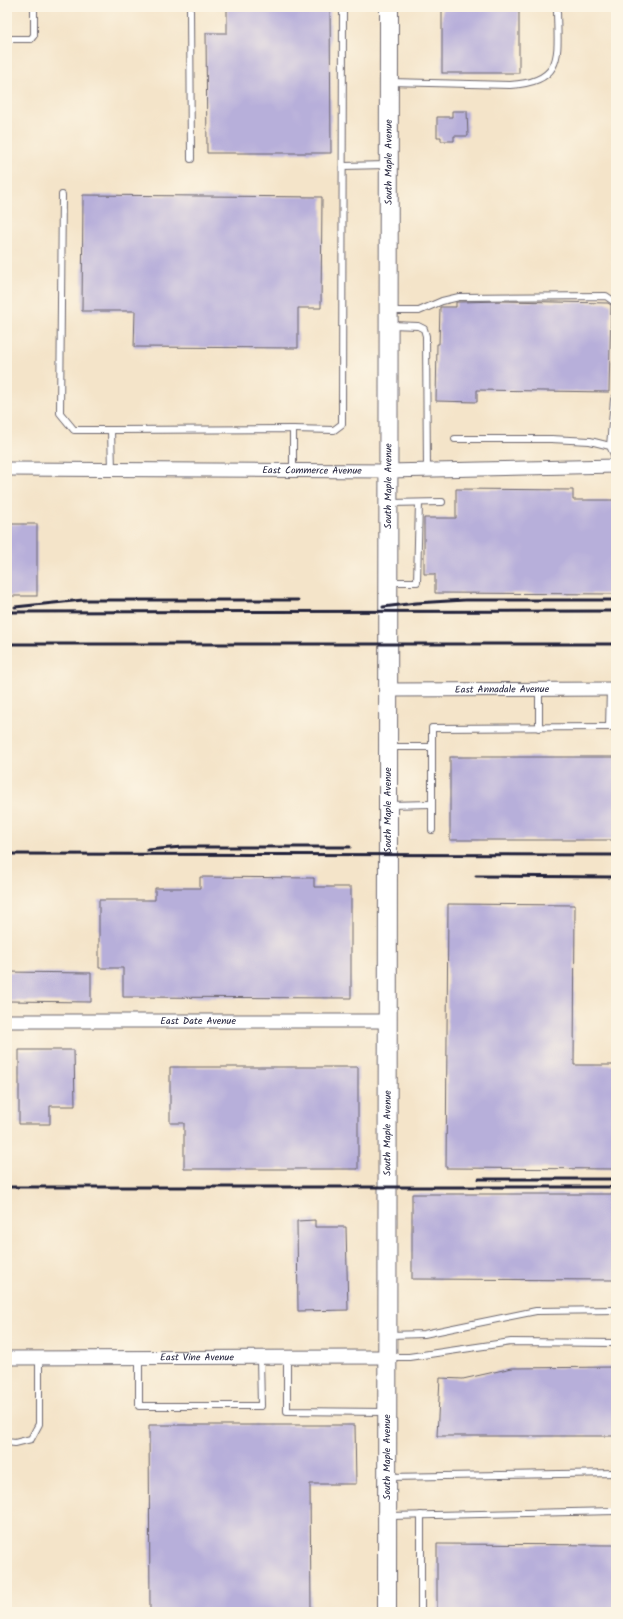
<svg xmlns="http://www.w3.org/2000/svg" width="623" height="1619" font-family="Kalam,sans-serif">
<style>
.building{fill:#b7afda}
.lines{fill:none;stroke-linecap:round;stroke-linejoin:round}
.lane-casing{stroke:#6c666d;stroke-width:8}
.street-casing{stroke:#6c666d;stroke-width:15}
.secondary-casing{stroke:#6c666d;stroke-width:20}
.lane{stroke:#fff;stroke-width:6}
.street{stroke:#fff;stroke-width:13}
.secondary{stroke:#fff;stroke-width:18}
.rail{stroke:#22223b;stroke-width:3}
.labels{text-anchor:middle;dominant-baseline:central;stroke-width:4;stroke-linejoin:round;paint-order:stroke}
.street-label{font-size:10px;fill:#22223b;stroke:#fcf5e5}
</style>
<rect width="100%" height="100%" fill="#fcf5e5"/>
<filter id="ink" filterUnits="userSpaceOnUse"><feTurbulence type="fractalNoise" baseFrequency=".025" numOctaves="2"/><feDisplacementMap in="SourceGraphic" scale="8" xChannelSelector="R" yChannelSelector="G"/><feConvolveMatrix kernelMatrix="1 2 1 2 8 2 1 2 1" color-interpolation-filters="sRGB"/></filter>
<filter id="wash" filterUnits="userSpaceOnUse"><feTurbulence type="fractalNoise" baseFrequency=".012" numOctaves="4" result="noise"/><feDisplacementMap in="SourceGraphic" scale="16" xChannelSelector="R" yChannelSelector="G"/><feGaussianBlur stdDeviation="0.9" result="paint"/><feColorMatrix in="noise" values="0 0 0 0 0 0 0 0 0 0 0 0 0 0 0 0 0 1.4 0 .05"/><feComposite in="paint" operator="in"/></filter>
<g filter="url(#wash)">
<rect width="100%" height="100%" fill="#f4e4c9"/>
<g id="blocks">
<g class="building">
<polygon points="227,7 330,7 331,153 207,153 206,33 227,33"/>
<rect x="442" y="7" width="77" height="66"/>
<polygon points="452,111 467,111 468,136 454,136 454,141 441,141 441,137 437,137 437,117 452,117"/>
<polygon points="83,195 322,197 321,308 298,308 298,348 134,347 135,311 82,311"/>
<polygon points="504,301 608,303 611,305 609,392 477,390 477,402 436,401 437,344 439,344 440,307 456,307 456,302 460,302"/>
<polygon points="456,489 573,490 573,500 616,500 616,594 435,593 435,574 424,574 424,518 456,518"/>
<rect x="7" y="524" width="30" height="72"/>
<rect x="450" y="757" width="166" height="83"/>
<polygon points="200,877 314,878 314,887 351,887 351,998 123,997 123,968 99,968 99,900 155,900 155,888 200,888"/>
<polygon points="448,904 575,905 574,1065 616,1065 616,1169 446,1168"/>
<polygon points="7,972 91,973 91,1002 7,1001"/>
<polygon points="19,1050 74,1050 75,1106 50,1106 50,1124 19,1124"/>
<polygon points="170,1067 358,1067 358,1169 184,1169 184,1123 170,1123"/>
<polygon points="412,1194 616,1194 616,1280 412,1279"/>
<polygon points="315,1220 315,1227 346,1227 348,1310 298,1311 297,1221"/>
<polygon points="616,1367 616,1436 437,1436 440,1378 463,1379 512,1368"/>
<polygon points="149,1425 355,1425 356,1484 310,1484 311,1612 150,1612"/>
<polygon points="437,1544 616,1545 616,1612 437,1612"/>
</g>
</g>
</g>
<g filter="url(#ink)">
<use href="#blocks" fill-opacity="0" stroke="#6c666d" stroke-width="1"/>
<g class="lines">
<defs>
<g id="lane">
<polyline points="190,7 191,159"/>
<polyline points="7,39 31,39 34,35 34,7"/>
<path d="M 390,82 L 510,85 C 567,82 557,52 557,7"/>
<polyline points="343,166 387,165"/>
<polyline points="62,195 60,413 74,430 111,430"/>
<polyline points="390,311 419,311 442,301 459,297 606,296 616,303"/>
<polyline points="391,325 418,326 424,329 426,336 427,470"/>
<polyline points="293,429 334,430 342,424 343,7"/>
<polyline points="455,439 551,439 590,441 610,446 614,455 614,467"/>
<polyline points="610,446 614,399 616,397"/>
<polyline points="112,470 111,430 293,429 293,470"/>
<polyline points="390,503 442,502"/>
<polyline points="390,582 417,582 419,503"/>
<polyline points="539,689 539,728"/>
<polyline points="609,727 610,689"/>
<polyline points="390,747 432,747"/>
<polyline points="389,805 432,804"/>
<polyline points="432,830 432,728 616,727"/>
<polyline points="389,1335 424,1334 536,1311 616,1310"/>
<polyline points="389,1357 409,1357 511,1342 616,1343"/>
<polyline points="139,1358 139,1406 261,1406 260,1358"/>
<polyline points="287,1358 287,1411 385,1412"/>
<polyline points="7,1442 15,1443 31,1439 39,1424 39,1358"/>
<polyline points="389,1477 616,1473"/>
<polyline points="389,1516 616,1511"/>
<polyline points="421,1612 421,1515"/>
</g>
<g id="street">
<path id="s1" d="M 7,469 L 388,471 L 616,466"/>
<path id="s2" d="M 388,690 L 616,689"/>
<path id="s3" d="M 7,1021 L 388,1021"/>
<path id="s4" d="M 7,1358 L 387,1357"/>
</g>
<g id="secondary">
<path id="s5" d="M 387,1612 L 389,7"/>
</g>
</defs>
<use href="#lane" class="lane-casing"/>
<use href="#street" class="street-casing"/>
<use href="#secondary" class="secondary-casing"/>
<use href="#lane" class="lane"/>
<use href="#street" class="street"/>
<use href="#secondary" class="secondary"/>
<g class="rail">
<polyline points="15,607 83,600 298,600"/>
<polyline points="383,607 416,603 465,600 616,600"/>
<polyline points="7,612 616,611"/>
<polyline points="7,644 616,644"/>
<polyline points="147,850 182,847 350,847"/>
<polyline points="7,854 616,855"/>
<polyline points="476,876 616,877"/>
<polyline points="479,1179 616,1179"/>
<polyline points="7,1187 616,1187"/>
</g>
</g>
</g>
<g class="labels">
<g class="street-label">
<text stroke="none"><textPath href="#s5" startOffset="1450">South Maple Avenue</textPath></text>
<text stroke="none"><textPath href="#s1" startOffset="305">East Commerce Avenue</textPath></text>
<text stroke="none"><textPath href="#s5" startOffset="1126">South Maple Avenue</textPath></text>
<text stroke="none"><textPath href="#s2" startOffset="114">East Annadale Avenue</textPath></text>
<text stroke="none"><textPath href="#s5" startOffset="802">South Maple Avenue</textPath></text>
<text stroke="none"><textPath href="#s3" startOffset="191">East Date Avenue</textPath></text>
<text stroke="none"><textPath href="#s5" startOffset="479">South Maple Avenue</textPath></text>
<text stroke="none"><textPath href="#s4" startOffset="190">East Vine Avenue</textPath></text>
<text stroke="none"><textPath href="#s5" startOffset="155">South Maple Avenue</textPath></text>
</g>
</g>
<rect width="623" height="1619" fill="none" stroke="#fcf5e5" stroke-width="24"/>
</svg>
